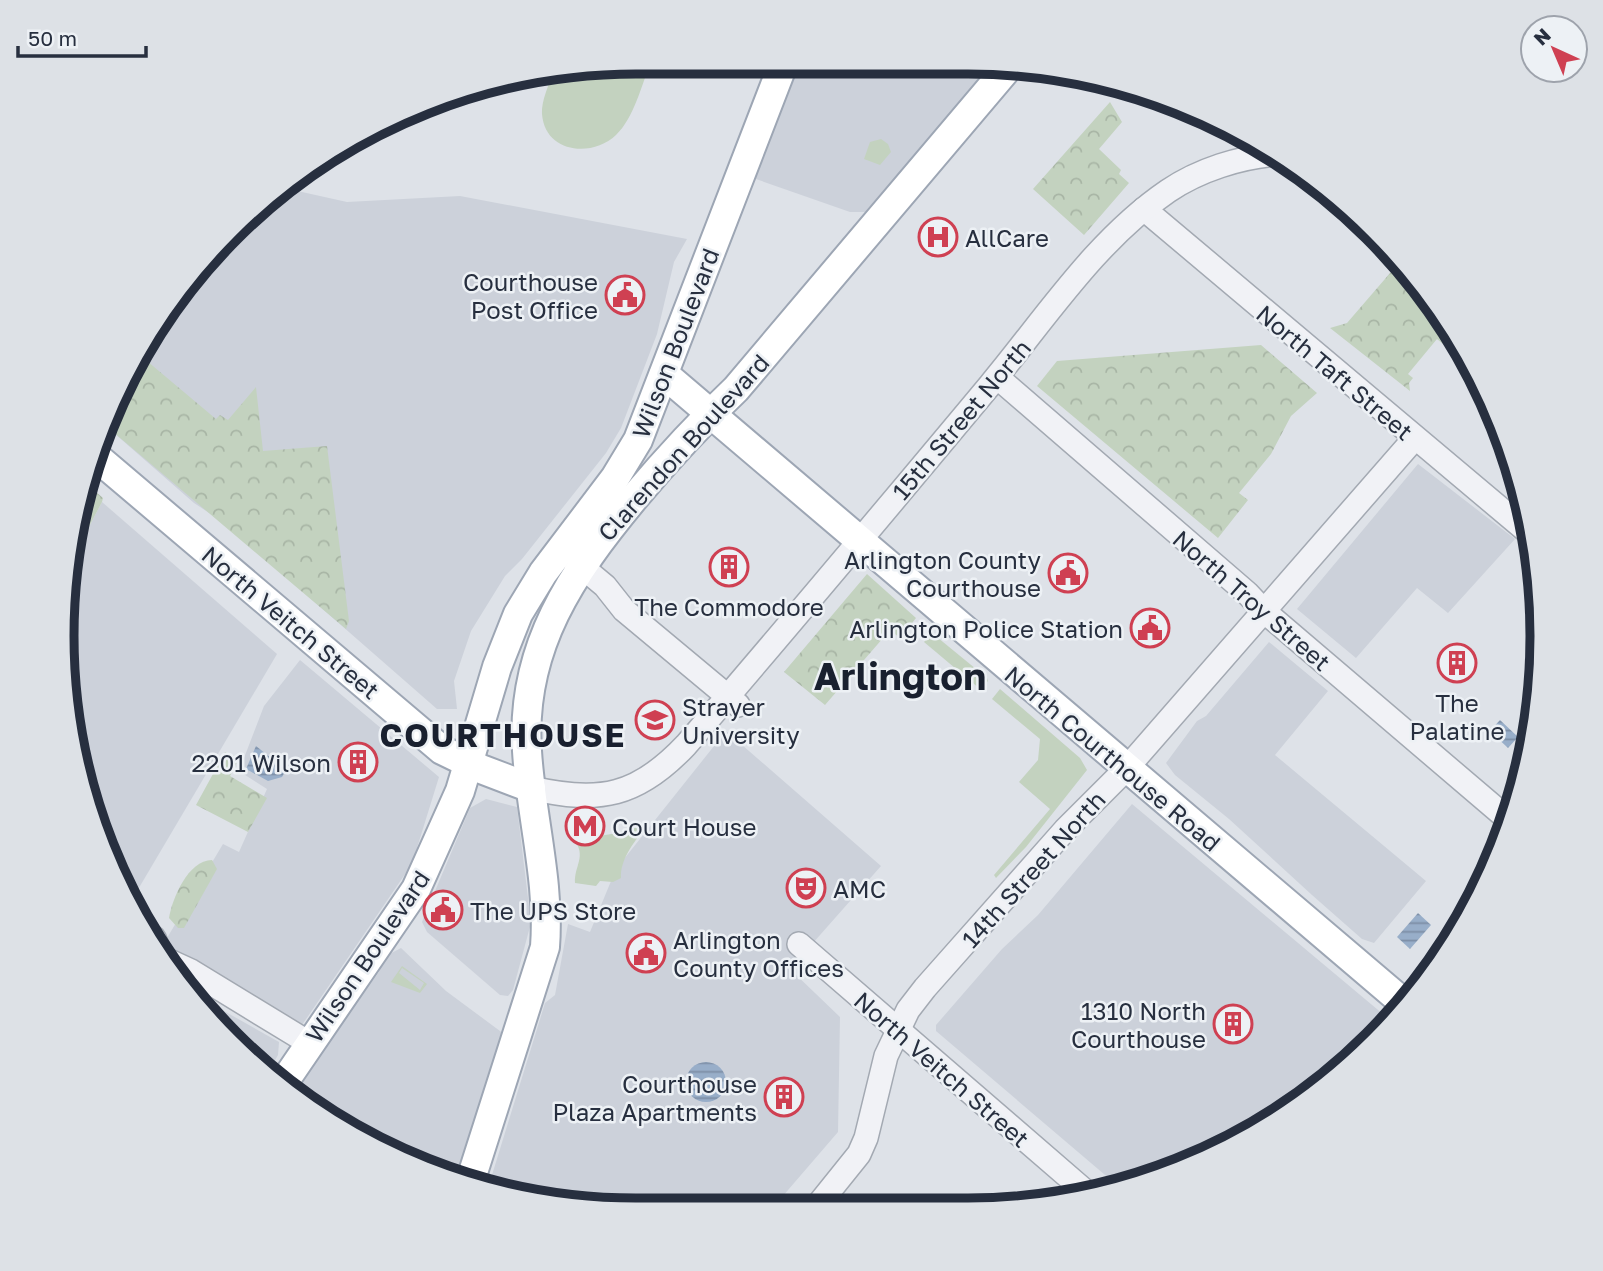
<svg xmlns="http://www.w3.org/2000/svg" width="1603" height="1271" font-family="'Golos Text',sans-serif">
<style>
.built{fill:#ccd1da}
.green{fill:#c3d2bf;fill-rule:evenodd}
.park{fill:url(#park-crowns)}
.water{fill:url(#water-rules)}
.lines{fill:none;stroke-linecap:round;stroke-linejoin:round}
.minor-casing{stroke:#a3a9b2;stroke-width:26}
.major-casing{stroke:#9da6b4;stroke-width:32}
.minor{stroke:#f1f2f6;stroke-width:23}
.major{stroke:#fff;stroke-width:28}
.labels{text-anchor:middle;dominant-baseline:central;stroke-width:5;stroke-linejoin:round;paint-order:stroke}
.poi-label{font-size:24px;fill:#272f3f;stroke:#edf1f5;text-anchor:start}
.street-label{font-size:24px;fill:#272f3f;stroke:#edf1f5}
.district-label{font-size:32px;font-weight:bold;letter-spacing:2px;fill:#19202f;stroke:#edf1f5}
.town-label{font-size:38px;font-weight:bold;fill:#19202f;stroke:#edf1f5}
.rim{fill:none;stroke:#272f3f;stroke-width:9}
</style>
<defs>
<pattern id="park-crowns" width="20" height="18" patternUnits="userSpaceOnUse" patternTransform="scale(1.75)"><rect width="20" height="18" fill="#c3d2bf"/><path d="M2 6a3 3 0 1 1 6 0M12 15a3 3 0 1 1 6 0" fill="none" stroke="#a8b5a5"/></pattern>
<pattern id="water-rules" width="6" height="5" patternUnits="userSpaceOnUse" patternTransform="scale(1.75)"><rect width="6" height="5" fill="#98aec9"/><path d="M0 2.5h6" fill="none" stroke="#7c8ea5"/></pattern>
</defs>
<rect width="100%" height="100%" fill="#dee2e8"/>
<g class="built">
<polygon points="797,62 995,62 865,212 850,212 753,178"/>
<polygon points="284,188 347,202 460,196 687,239 674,262 657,334 621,428 606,453 522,559 505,576 471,631 454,681 457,709 437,709 223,522 194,503 106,426 138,349 229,230"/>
<polygon points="1418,464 1515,539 1448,613 1417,588 1356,658 1297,609"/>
<polygon points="102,502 277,654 130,903 81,785 61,636 71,561"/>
<polygon points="1269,642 1328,691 1275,755 1426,881 1374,943 1362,939 1312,895 1229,819 1175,775 1166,763 1197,721 1206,716"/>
<polygon points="300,660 439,777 412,864 302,1025 169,949 167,938 223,844 239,852 267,789 239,771 264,706"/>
<polygon points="726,731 881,866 790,969 840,1017 838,1132 776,1204 524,1199 488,1188 545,1003 555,995 568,924 590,932 616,869"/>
<polygon points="486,799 517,807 531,923 513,990 508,996 500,995 427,932 422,922 470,808"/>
<polygon points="1132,804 1390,1020 1346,1067 1255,1133 1152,1179 1118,1186 936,1031 936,1025 1002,949 1038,915"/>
<polygon points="401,948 446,991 504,1034 456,1178 416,1166 316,1113 293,1094 338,1022 345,1018 379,972 384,957"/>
<polygon points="201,998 279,1042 278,1055 268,1073 229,1041 198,1001"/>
</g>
<g class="green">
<path d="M 635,61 L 651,61 C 642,84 634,118 616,135 C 592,158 545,153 542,114 C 541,102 549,83 554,72 Z"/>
<polygon points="881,139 888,144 891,152 880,165 864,159 870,142"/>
<polygon points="932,633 987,678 988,681 980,689 924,642"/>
<polygon points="1000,689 1080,758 1087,770 1026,847 996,878 994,875 1050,809 1019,782 1038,760 1040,739 992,699"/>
<path d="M 633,827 L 643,830 C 633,844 620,860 621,878 L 613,882 L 600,881 L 596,886 L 575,883 C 574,866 587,856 574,840 L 576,834 C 583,832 586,836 594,836 C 605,836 623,832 633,827 Z"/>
<path d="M 402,966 L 427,984 L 420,993 L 391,982 ZM 402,968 L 424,983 L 420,990 L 399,973 Z"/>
</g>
<g class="park">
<polygon points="1110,102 1122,122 1099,149 1121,170 1119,174 1129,183 1084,235 1033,189"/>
<polygon points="1397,265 1465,348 1452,337 1443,344 1437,339 1408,374 1413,378 1409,383 1410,391 1330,328 1347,323"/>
<polygon points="1261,345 1317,393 1291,416 1271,454 1239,493 1248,500 1218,538 1037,386 1057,361"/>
<polygon points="140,347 147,361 216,419 220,415 228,420 256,387 263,451 327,446 349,621 346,629 106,426"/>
<polygon points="83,481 103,498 102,502 71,561"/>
<polygon points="867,574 916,618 900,638 890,630 825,705 784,672"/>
<polygon points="225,752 239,758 230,776 267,798 248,832 196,805"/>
<path d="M 212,860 L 217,869 L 184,928 L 178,928 L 169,918 C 172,899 188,860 212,860 Z"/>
</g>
<g class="water">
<polygon points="1500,720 1518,737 1508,748 1490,731"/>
<polygon points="256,746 286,770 282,777 268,781 246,769"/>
<polygon points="1418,913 1431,925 1410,949 1397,937"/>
<circle cx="706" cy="1082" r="20"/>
</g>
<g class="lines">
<defs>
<g id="minor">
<polyline points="1144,209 1528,532"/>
<polyline points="997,377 1247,593 1265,612 1509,820"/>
<polyline points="569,556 605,586 624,610 738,705"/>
<path d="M 531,788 C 600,804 638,796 686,745 C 789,626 889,506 990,385 C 1045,319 1096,240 1168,191 C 1199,170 1240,157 1277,154"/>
<polyline points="147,934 154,938 158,948"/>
<polyline points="799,944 1086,1192"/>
<polyline points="167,960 191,971 309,1043"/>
<polyline points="818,1205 859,1154 866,1138 886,1056 908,1010 925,988 1065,830 1126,769 1414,439"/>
</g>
<g id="major">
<polyline points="664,374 1405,1004"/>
<polyline points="94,455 442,750 481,769 531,788"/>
<polyline points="282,1085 416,889 460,791 497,667 518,614 543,573 615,478 638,440 784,62"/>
<path d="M 470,1182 L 545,947 C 550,881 531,817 527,751 C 520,648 572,573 634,498 C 666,460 699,424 736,389 L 1011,64"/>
</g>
</defs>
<use href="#minor" class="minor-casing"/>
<use href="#major" class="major-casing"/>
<use href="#minor" class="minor"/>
<use href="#major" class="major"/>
</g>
<defs>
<symbol id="hospital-ring" viewBox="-11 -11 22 22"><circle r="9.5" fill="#edf1f5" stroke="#cf4052" stroke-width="1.5"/><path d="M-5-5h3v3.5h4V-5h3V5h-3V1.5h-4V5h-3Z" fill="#cf4052"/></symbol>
<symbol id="civic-ring" viewBox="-11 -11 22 22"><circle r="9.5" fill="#edf1f5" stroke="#cf4052" stroke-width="1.5"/><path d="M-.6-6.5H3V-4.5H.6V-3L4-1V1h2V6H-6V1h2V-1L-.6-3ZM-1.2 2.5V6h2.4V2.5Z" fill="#cf4052"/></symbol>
<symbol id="building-ring" viewBox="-11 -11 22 22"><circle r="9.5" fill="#edf1f5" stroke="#cf4052" stroke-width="1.5"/><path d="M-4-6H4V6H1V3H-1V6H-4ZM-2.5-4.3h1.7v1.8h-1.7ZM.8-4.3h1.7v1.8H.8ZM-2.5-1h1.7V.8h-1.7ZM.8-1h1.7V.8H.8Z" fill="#cf4052"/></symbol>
<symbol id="university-ring" viewBox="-11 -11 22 22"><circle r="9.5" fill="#edf1f5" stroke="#cf4052" stroke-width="1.5"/><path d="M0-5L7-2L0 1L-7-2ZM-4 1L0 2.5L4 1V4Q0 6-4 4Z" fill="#cf4052"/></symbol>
<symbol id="metro-ring" viewBox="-11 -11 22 22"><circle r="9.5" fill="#edf1f5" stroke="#cf4052" stroke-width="1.5"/><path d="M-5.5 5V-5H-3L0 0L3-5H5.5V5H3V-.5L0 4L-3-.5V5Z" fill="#cf4052"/></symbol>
<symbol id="theatre-ring" viewBox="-11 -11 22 22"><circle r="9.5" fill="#edf1f5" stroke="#cf4052" stroke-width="1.5"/><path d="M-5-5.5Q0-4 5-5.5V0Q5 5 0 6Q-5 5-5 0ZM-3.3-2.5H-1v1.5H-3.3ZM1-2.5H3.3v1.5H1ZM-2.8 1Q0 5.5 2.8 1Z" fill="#cf4052"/></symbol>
</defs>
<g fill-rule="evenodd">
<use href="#hospital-ring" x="916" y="215" width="44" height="44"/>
<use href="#civic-ring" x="603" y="273" width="44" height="44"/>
<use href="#building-ring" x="707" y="545" width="44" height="44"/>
<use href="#civic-ring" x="1046" y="551" width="44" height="44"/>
<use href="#civic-ring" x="1128" y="606" width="44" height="44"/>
<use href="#building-ring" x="1435" y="641" width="44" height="44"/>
<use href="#university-ring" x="633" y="698" width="44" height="44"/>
<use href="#building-ring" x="336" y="740" width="44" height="44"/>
<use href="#metro-ring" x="563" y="804" width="44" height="44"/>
<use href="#theatre-ring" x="784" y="866" width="44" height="44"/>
<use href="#civic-ring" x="421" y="888" width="44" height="44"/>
<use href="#civic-ring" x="624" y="931" width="44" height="44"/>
<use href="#building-ring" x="1211" y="1002" width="44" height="44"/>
<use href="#building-ring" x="762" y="1075" width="44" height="44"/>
</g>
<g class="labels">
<g class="poi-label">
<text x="965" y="237">AllCare</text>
<text x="598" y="281" text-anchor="end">Courthouse<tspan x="598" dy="28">Post Office</tspan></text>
<text x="1041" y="559" text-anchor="end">Arlington County<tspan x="1041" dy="28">Courthouse</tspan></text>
<text x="729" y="606" text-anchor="middle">The Commodore</text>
<text x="1123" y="628" text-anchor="end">Arlington Police Station</text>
<text x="1457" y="702" text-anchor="middle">The<tspan x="1457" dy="28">Palatine</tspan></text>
<text x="682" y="706">Strayer<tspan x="682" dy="28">University</tspan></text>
<text x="331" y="762" text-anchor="end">2201 Wilson</text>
<text x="612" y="826">Court House</text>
<text x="833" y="888">AMC</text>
<text x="470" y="910">The UPS Store</text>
<text x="673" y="939">Arlington<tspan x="673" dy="28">County Offices</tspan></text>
<text x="1206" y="1010" text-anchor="end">1310 North<tspan x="1206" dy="28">Courthouse</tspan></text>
<text x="757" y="1083" text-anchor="end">Courthouse<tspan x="757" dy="28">Plaza Apartments</tspan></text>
</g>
<g class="street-label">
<text transform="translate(675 343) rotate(-69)">Wilson Boulevard</text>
<text transform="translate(1335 372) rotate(40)">North Taft Street</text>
<text transform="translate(961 419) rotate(-50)">15th Street North</text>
<text transform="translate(683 447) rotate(-48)">Clarendon Boulevard</text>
<text transform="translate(1252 600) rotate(41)">North Troy Street</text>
<text transform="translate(291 622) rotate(40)">North Veitch Street</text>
<text transform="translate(1113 758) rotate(40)">North Courthouse Road</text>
<text transform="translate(1033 869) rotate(-48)">14th Street North</text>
<text transform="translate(367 956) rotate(-56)">Wilson Boulevard</text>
<text transform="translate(942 1069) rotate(41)">North Veitch Street</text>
</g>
<g class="district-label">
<text x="503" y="735">COURTHOUSE</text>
</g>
<g class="town-label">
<text x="900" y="675">Arlington</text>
</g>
</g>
<path d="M0 0H1603V1271H0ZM636 74H968A562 562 0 0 1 1530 636V636A562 562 0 0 1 968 1198H636A562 562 0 0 1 74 636V636A562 562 0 0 1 636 74Z" fill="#dde1e6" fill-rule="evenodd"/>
<path class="rim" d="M636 74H968A562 562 0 0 1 1530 636V636A562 562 0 0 1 968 1198H636A562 562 0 0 1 74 636V636A562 562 0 0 1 636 74Z"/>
<g transform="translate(1554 49) rotate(316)"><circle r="33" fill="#edf1f5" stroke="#9ea3ac" stroke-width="2"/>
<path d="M0-5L12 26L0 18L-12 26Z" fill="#cf4052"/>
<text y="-10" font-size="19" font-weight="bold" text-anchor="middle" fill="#272f3f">N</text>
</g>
<path d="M18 46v10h128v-10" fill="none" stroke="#272f3f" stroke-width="3.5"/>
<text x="28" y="46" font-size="21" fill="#272f3f" stroke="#edf1f5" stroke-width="5" paint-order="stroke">50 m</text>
</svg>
